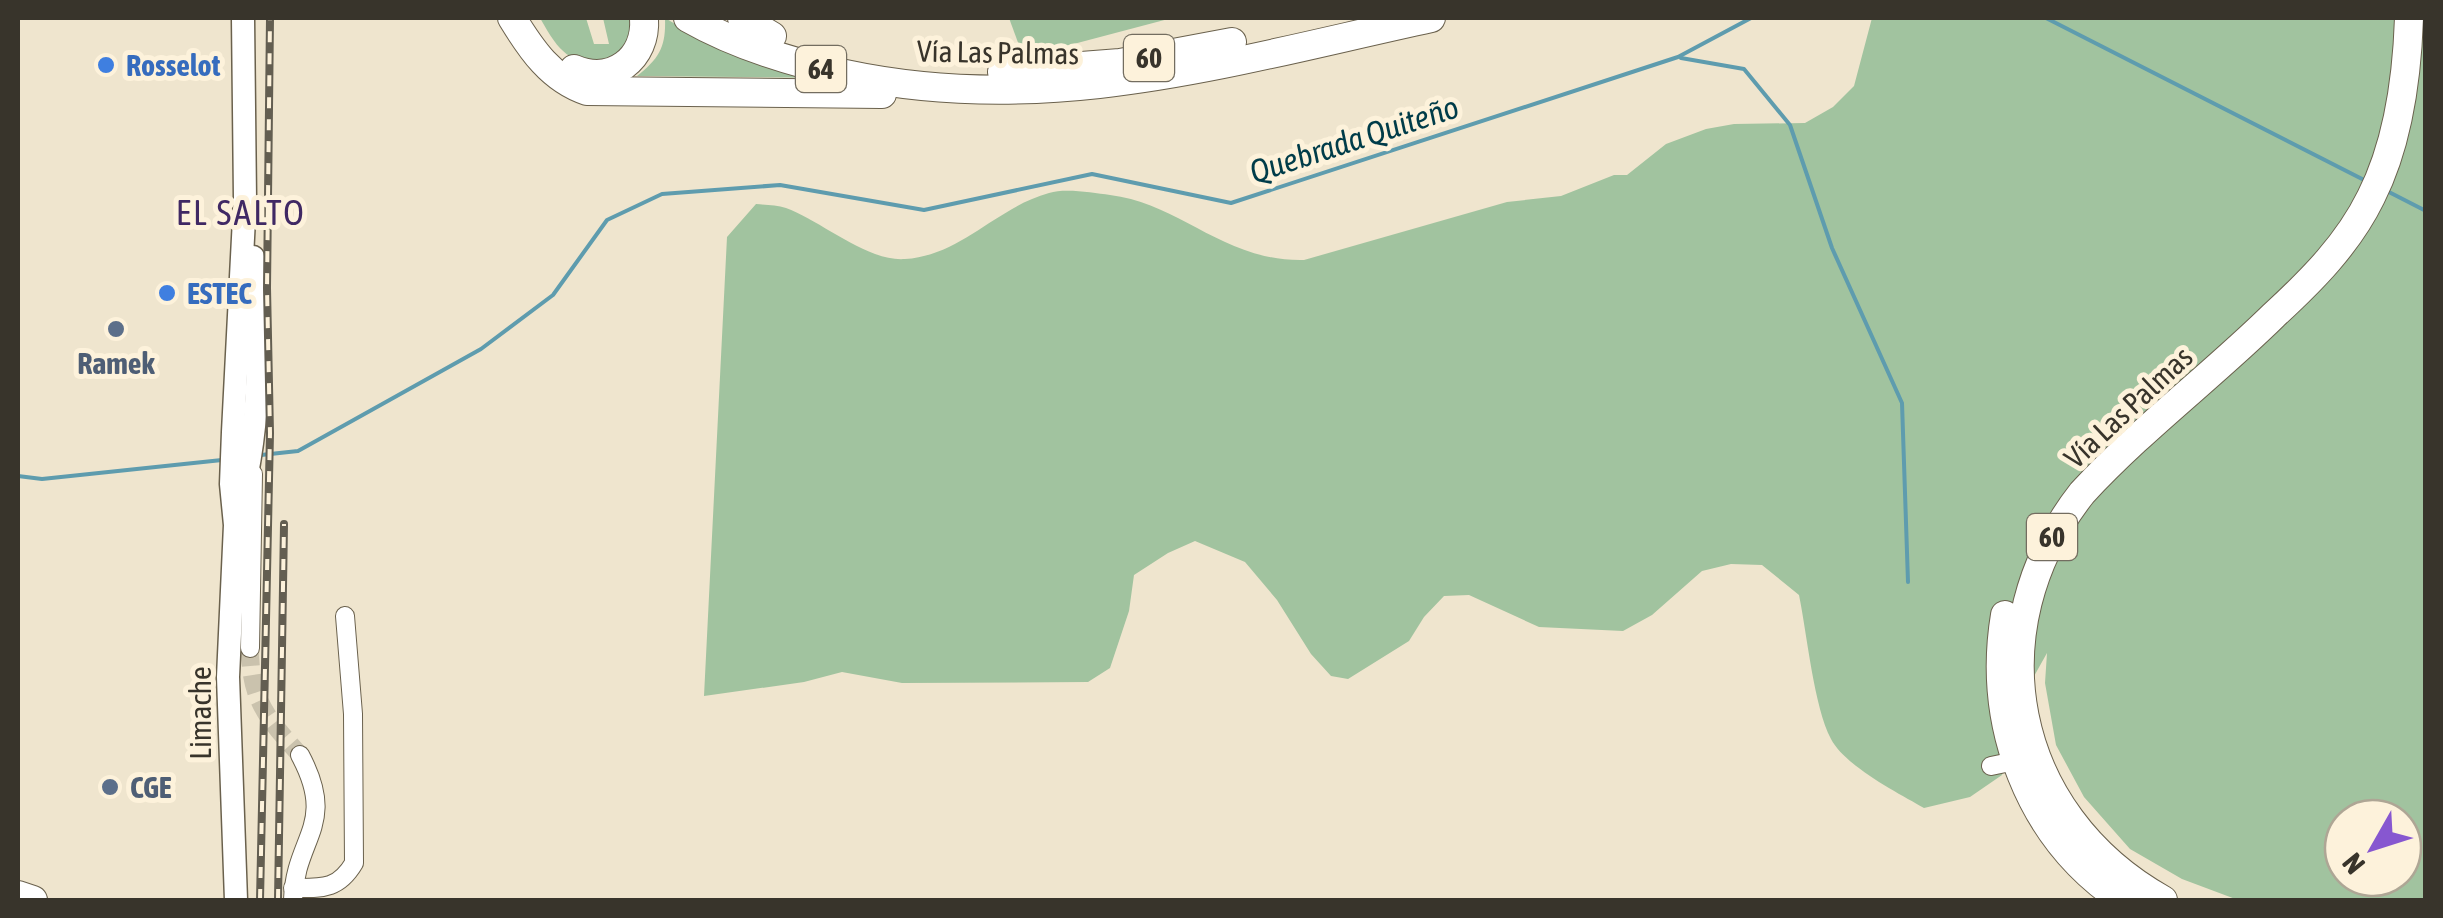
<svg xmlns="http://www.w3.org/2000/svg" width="2443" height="918" font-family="'Asap Condensed',sans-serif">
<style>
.green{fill:#a1c39f;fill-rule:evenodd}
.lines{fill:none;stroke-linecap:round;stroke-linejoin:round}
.stream{stroke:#5e9cae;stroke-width:4}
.minor-tunnel{stroke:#cac2ad;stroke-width:18;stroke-dasharray:18 9;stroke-linecap:butt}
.minor-casing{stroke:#6a614d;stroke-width:20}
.major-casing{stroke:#6a614d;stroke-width:25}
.highway-casing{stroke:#6a614d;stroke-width:30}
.minor{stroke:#fff;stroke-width:18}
.major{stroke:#fff;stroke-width:22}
.highway{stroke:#fff;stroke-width:28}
.rail-casing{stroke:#635e51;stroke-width:8}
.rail{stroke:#fdf2db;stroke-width:4;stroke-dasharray:11;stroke-linecap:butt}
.shop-dot{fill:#3f7fe0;stroke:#fdf2db;stroke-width:4}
.service-dot{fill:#5c6f8a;stroke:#fdf2db;stroke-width:4}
.labels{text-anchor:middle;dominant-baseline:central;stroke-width:10;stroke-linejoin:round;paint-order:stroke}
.shield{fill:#fdf2db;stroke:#736d60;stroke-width:2.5}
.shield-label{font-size:28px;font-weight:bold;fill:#38342b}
.street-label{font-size:30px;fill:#38342b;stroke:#fdf2db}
.shop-label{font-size:30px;font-weight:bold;fill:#366cbe;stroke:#fdf2db;text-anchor:start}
.service-label{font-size:30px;font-weight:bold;fill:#4e5e75;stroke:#fdf2db}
.water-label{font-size:32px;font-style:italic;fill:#003c49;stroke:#fdf2db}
.quarter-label{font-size:35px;letter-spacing:2.5px;fill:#402964;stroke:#fdf2db}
</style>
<rect width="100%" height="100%" fill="#efe5ce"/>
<g class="green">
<path d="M 540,18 L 586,18 L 594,44 L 609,44 L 603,18 L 636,18 L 630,45 L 608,68 C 567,60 561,55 540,18 Z"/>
<path d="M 665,18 L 694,35 L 838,78 L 637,76 C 660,58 666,46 665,18 Z"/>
<polygon points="1009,18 1172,18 1066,46 1020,48"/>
<path d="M 1872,18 L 2425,18 L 2425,900 L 2238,900 L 2182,879 L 2130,849 L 2084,797 L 2056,745 L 2045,683 L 2047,653 L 2033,678 L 2002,775 L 1970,797 L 1924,808 C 1898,793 1845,766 1831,739 C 1814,707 1807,634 1799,595 L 1762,565 L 1731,564 L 1702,571 L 1652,615 L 1623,631 L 1539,627 L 1469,595 L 1444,596 L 1424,617 L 1409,641 L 1348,679 L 1331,676 L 1311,654 L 1277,600 L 1245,562 L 1195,541 L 1168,553 L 1134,575 L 1129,611 L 1110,668 L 1088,682 L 902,683 L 842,672 L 804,682 L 704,696 L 727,237 L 756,204 C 765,205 777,205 786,208 C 820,220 867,262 905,259 C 960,256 997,207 1049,193 C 1066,188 1093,193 1110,195 C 1180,203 1224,262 1304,260 L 1507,202 L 1561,196 L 1614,175 L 1627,175 L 1666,144 L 1706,129 L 1734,124 L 1805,123 L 1833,107 L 1854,86 ZM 2343,818 L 2403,818 L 2403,878 L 2343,878 Z"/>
</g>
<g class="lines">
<g class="stream">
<polyline points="2046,18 2368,182"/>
<polyline points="1681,58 1744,69 1790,125 1832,248 1902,403 1908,582"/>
<polyline points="2385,190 2426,211"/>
<polyline points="261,455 298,451 481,349 553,295 607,220 662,194 780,185 924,210 1092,174 1231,203 1678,57 1751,18"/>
<polyline points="18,476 42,479 222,460"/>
</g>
<path class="minor-tunnel" d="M 250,648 C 250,700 267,718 300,755"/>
<defs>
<g id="minor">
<polyline points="250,648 253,474"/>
<polyline points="1991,766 2015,761"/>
<path d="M 293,888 C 322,888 338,890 354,863 L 353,714 L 345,616"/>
<path d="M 293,900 C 295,836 338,826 300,755"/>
</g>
<g id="major">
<path d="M 239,508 C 261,428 261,339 253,257"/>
<polyline points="236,900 228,677 235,525 231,484 233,432 245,199 243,18"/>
</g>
<g id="highway">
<path d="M 512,18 C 531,49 551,79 587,91 L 882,94"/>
<path d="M 688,18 C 737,46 790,62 845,74 C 1051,118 1232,61 1431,18"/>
<polyline points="742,18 772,36"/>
<path d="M 574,69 C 612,85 647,59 644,18"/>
<polyline points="1002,72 1120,63 1232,42"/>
<path d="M 2005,615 C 1987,724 2028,837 2122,900"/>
<polyline points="18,895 33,900"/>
<path d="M 2163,900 C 2010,814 1974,631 2082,493 C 2141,429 2212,376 2274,315 C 2312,280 2348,244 2371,197 C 2398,144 2407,77 2409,18"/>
</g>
</defs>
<use href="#minor" class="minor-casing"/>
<use href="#major" class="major-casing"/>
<use href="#highway" class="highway-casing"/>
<use href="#minor" class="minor"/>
<use href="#major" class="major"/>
<use href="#highway" class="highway"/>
<defs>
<g id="rail">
<polyline points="260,900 270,433 267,288 270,18"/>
<polyline points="278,900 284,524"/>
</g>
</defs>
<use href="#rail" class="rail-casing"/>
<use href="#rail" class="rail"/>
</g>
<g class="shop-dot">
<circle cx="106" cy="65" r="10"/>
<circle cx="167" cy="293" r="10"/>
</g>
<g class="service-dot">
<circle cx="116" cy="329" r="10"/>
<circle cx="110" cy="787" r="10"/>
</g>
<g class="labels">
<g class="shield">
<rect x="1124" y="35" width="50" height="46" rx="8"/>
<rect x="796" y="46" width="50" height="46" rx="8"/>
<rect x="2027" y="514" width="50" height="46" rx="8"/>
</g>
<g class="shield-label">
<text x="1149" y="58">60</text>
<text x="821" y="69">64</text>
<text x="2052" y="537">60</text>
</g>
<g class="street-label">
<text transform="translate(998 52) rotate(1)">Vía Las Palmas</text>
<text transform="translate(2128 407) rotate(-43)">Vía Las Palmas</text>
<text transform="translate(200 713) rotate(-90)">Limache</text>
</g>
<g class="shop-label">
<text x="126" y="65">Rosselot</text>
<text x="187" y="293">ESTEC</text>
</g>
<g class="service-label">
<text x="116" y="363">Ramek</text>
<text x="130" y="787" text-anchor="start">CGE</text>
</g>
<g class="water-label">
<text transform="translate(1354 139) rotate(-18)">Quebrada Quiteño</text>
</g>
<g class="quarter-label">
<text x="241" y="212">EL SALTO</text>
</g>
</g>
<rect width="2443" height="918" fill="none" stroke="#38342b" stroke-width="40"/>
<g transform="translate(2373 848) rotate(231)"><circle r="48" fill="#fdf2db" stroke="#aea695" stroke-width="2.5"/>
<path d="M0-8L18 38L0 25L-18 38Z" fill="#8757d0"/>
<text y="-15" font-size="28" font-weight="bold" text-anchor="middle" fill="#38342b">N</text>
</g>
</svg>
